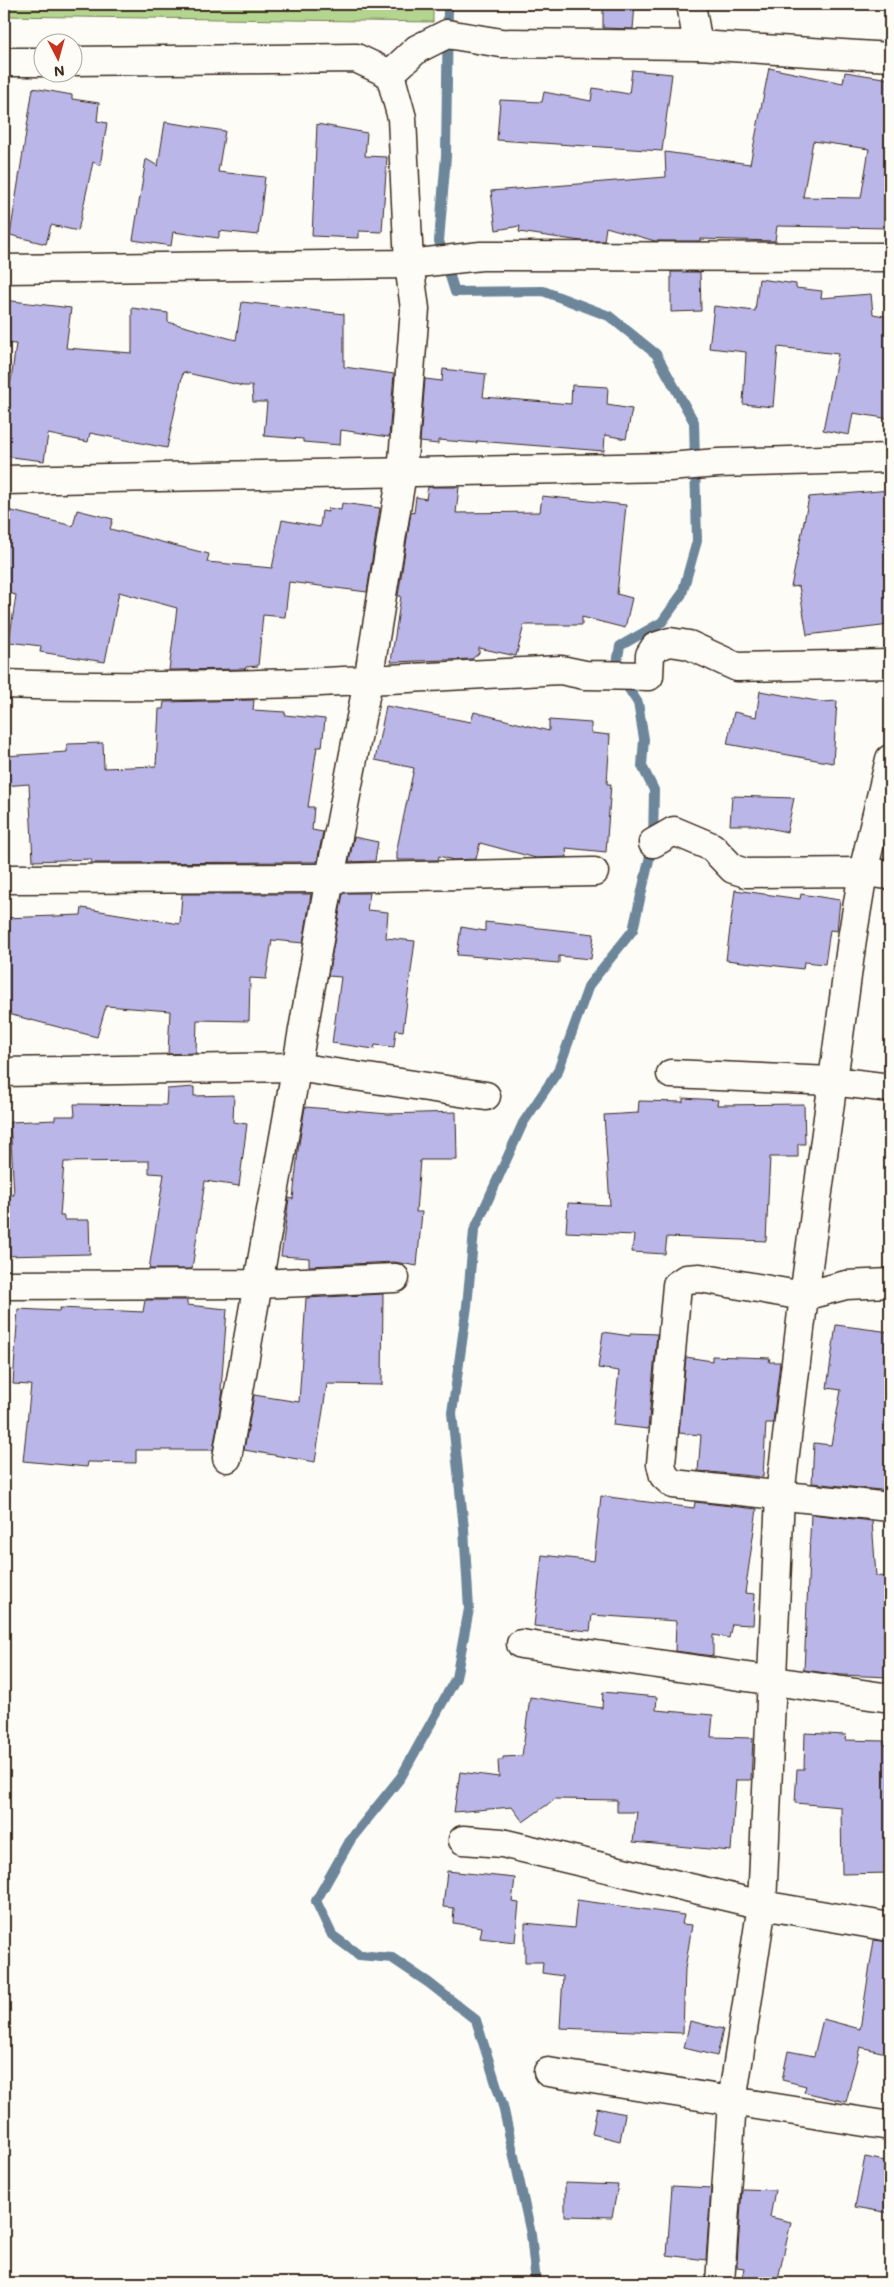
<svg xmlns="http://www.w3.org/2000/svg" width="894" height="2287" font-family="Mali,sans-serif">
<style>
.green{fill:#b3d58f;stroke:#778056}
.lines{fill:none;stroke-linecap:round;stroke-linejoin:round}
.stream{stroke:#6d869a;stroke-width:10}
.building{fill:#bab6e8;stroke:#3b2a1e;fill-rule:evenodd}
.minor-casing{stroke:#3b2a1e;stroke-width:31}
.minor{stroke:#fdfcf7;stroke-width:28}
</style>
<rect width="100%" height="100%" fill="#fdfcf7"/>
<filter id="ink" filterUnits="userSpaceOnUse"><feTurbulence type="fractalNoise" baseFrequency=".02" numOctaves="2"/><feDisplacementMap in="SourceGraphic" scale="10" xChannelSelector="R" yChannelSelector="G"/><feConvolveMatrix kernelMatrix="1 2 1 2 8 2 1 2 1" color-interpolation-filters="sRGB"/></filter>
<g filter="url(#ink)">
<polygon class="green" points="4,4 433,4 433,22 4,16"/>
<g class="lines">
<polyline class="stream" points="448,4 446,156 439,241 455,292 543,291 609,316 656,354 694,422 697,541 682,594 662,622 620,646 616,669 638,703 644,739 642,766 654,790 653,843 633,930 589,985 558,1071 523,1123 474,1231 467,1306 452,1413 464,1529 469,1609 456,1678 401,1777 351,1839 316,1901 332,1935 359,1955 392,1958 429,1983 476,2020 503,2106 531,2234 536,2283"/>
</g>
<g class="building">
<polygon points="603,4 635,4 633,29 603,28"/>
<path d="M 769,68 L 843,83 L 845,72 L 890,79 L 890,228 L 777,226 L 775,241 L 700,239 L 700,241 L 655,241 L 606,227 L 604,241 L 581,241 L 519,232 L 520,226 L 496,230 L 491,191 L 666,177 L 665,152 L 750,164 ZM 813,141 L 869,149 L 861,198 L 803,197 Z"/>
<polygon points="632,70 672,74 662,151 497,140 500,100 542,102 544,92 591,101 593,88 629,94"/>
<polygon points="33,88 72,95 72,99 99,103 97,121 107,123 100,166 93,162 78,231 51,225 46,244 10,235"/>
<polygon points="165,122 225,131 218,172 265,177 258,235 219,231 219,238 173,232 171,246 133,240 146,159 158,166"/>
<polygon points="317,124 367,133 365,156 387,157 382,232 359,231 359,238 312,236"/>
<polygon points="671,272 700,272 701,311 671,312"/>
<polygon points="759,279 796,284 796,288 822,291 821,298 871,294 873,314 890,317 890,419 853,413 849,435 823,430 838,354 778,347 773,407 743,404 746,352 709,348 714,306 755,311"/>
<polygon points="4,300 71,308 66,348 132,353 132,308 168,313 168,322 236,340 242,302 344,314 344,367 394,374 389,437 341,430 340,445 303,442 303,439 264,436 267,402 253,402 252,386 243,386 183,372 167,448 90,433 88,442 48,434 44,461 4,456 4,432 16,344 4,343"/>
<polygon points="443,369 486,374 483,397 571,404 572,385 608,387 607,405 632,409 626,439 605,435 604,451 477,441 477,443 438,440 438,444 420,442 425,379 442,381"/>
<polygon points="428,487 459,487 456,513 540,512 542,496 626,505 617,594 632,598 625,628 582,617 582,625 524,625 516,656 479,648 479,653 472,659 391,662 401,596 398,596 411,512 414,513 416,497 426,499"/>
<polygon points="890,490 890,625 807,635 799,586 791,587 809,497"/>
<polygon points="342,503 380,508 367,592 289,582 285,617 263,615 258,666 246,667 245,669 169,670 177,608 119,592 105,662 40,652 41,646 9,642 16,595 4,592 4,509 73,526 77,510 113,519 110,529 209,554 207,562 272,568 282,520 320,527 322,511 328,512 328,508 341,510"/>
<polygon points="760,691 823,702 837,701 833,763 727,744 734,712 756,717"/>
<polygon points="254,700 253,710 285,712 285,715 325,719 322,747 317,747 308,807 314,807 312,830 323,832 317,862 91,863 91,859 33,861 29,784 4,786 4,756 67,752 67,744 103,743 104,768 156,766 159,709 163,709 164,702"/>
<polygon points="386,706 471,722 474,712 549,731 549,720 591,723 591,733 610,735 607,784 611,784 606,852 566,848 567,857 536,858 480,843 476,859 453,860 439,856 438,860 397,860 397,848 414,768 375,760"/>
<polygon points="732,796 794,798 787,832 754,825 730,825"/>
<polygon points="354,837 378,842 375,861 349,862"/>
<polygon points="735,890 800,899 801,894 840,900 837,931 830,930 825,964 804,962 803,969 726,960"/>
<polygon points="343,893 370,893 367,910 388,912 386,938 415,941 403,1031 396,1030 394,1047 375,1045 374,1049 332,1043 341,977 328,976"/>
<polygon points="182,894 311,894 303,943 272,940 266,979 250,978 249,1021 197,1020 196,1053 168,1054 170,1011 106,1006 97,1037 4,1013 4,918 81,915 82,908 180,924"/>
<polygon points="485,922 594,934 591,959 559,956 559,963 457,955 461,927 485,931"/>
<polygon points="194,1087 194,1096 234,1095 233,1122 247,1124 239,1186 205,1181 192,1269 149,1269 164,1174 149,1173 149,1161 64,1162 60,1216 64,1216 64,1220 89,1220 90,1254 4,1256 4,1194 14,1195 10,1122 55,1120 55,1116 75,1116 74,1104 166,1105 167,1089"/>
<polygon points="683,1098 718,1100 717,1105 804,1104 805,1144 798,1144 798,1157 770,1157 766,1241 667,1237 665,1254 632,1252 634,1235 566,1232 568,1203 610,1205 604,1115 638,1113 639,1101 683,1102"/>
<polygon points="305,1107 388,1114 456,1112 457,1160 420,1160 416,1212 422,1212 417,1266 394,1262 309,1266 309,1258 281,1256 289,1198 293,1199 298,1150"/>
<polygon points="383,1294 382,1385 327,1384 315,1462 244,1450 254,1395 299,1402 306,1298"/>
<polygon points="145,1300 187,1300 187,1305 227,1309 221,1390 223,1390 213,1450 136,1450 136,1463 88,1462 87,1467 23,1461 31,1385 13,1384 18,1309 59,1311 60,1308 143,1312"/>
<polygon points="836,1325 890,1332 890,1401 886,1436 890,1436 890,1491 812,1483 814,1443 831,1445 841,1390 827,1388"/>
<polygon points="603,1332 630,1336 630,1333 657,1334 648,1429 613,1425 619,1371 598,1368"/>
<polygon points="712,1356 770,1358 769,1362 780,1362 773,1423 766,1423 763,1477 698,1471 701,1435 679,1433 686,1357 712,1361"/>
<polygon points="601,1496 694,1508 695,1502 757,1509 745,1593 755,1594 753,1625 732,1624 729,1638 713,1635 713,1656 675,1651 676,1621 592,1615 590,1631 534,1626 542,1555 594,1561"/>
<polygon points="811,1514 872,1521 876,1576 890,1577 889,1677 841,1675 804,1670"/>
<polygon points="603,1692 657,1697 656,1710 713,1715 711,1737 753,1738 751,1780 736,1780 731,1851 633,1842 637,1812 617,1812 617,1800 555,1799 523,1822 512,1807 454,1812 460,1772 499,1777 498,1760 503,1760 503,1757 522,1756 530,1697 602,1708"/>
<polygon points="805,1733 846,1735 845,1740 884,1741 884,1745 890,1745 890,1873 842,1874 841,1807 795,1803 797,1769 804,1769"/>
<polygon points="447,1871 515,1878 512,1902 519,1903 515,1942 480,1938 482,1927 453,1923 454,1908 443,1907"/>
<polygon points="577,1900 684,1915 682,1924 692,1925 685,1969 683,2033 560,2028 563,1976 542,1973 543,1962 525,1962 525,1923 574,1928"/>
<polygon points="874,1940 890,1942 890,2054 860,2047 846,2102 804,2092 806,2086 782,2080 788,2051 814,2056 823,2019 860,2029"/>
<polygon points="690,2021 723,2029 717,2056 684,2048"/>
<polygon points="597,2108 625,2114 620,2141 592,2134"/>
<polygon points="865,2157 890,2162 890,2213 855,2207"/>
<polygon points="565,2183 618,2185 612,2217 565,2216"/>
<polygon points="672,2186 711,2188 706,2260 667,2255"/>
<polygon points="742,2189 775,2190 770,2217 791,2222 777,2283 741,2283 744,2268 737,2267 737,2264"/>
</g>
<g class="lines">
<defs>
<g id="minor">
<polyline points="691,4 698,45"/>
<polyline points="72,61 356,58 390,74 402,118 409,264 415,309 402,473 368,681 330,878 227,1458"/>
<polyline points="4,62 42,62"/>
<polyline points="390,74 417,49 447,34 501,43 698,45 890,57"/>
<polyline points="4,269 409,264 481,256 890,257"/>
<polyline points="4,480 669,467 718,463 890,458"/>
<path d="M 4,684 C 189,691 376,680 561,670 L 585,675 L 649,676 L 650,655 L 655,647 L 670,642 L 689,645 L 737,667 L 890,664"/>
<polyline points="890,759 863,872 852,939 804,1296 700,1278 686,1279 677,1285 661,1464 664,1476 673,1484 890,1507"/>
<polyline points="653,843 674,831 712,847 733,869 746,873 863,872 890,875"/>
<polyline points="4,879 330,878 594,872"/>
<polyline points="4,1072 296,1067 486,1096"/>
<polyline points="671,1074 832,1081 890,1088"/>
<polyline points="4,1285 258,1284 395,1278"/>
<polyline points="521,1644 890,1698"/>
<polyline points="463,1840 502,1843 762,1905 890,1927"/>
<polyline points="548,2072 890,2126"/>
<polyline points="720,2283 732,2102 762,1905 780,1495 804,1296 846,1285 890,1283"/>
</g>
</defs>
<use href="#minor" class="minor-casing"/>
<use href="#minor" class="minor"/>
</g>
</g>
<rect width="894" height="2287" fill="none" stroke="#fdfcf7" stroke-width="20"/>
<rect x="10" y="10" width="874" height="2267" fill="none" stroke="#3b2a1e" stroke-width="2" filter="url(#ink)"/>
<g transform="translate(58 58) rotate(174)"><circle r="24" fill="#fdfcf7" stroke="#afa8a0"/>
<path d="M0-4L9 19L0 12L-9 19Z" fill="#c8321e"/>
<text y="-8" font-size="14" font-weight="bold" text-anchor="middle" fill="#3b2a1e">N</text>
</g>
</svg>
